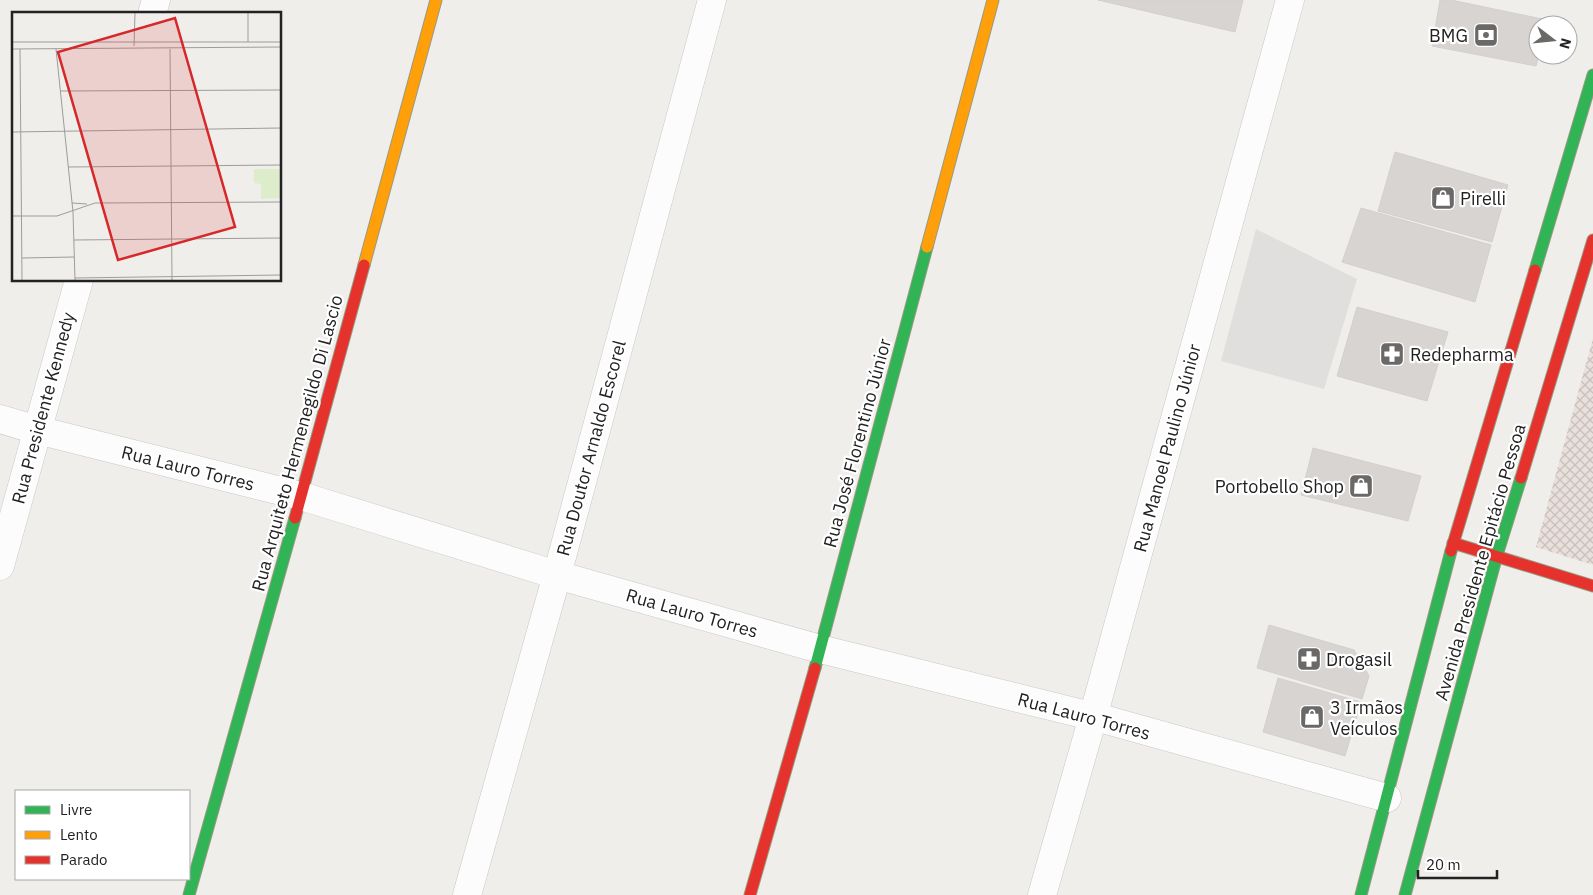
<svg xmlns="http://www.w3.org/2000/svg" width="1593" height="895" font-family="'IBM Plex Sans',sans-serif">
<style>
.military{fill:url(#military-cross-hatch)}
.parking{fill:#e0dfde}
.building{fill:#d7d4d2;stroke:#d3d0cc}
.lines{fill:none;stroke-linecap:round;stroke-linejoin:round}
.street-casing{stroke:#c9c8c7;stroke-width:29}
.fast-casing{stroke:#999a82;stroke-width:13}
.slow-casing{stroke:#999a82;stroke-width:13}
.jam-casing{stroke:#999a82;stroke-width:13}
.street{stroke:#fdfcfc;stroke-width:28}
.fast{stroke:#30b455;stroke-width:11}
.slow{stroke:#ff9f0a;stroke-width:11}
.jam{stroke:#e5322d;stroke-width:11}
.labels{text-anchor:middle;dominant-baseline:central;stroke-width:4.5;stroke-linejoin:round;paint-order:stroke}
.poi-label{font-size:18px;fill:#222;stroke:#fff;text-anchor:start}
.street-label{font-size:18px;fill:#222;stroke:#fff}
.inset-road{fill:none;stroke:#9e9c9b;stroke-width:1}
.view{fill:#d62828;fill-opacity:0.15;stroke:#d62828;stroke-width:2.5}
.inset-edge{fill:none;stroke:#222;stroke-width:2.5}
</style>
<defs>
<pattern id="military-cross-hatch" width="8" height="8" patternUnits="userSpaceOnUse" patternTransform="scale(1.25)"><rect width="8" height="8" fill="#eae0db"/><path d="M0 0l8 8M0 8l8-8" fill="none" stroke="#c8c0bc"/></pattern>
</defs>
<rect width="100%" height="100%" fill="#f0eeeb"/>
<polygon class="military" points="1593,338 1593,565 1536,547"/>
<polygon class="parking" points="1256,229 1357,279 1324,389 1221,361"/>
<g class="building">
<polygon points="1098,0 1243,0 1235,32"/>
<polygon points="1440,0 1451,0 1547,20 1546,25 1538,25 1539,55 1536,66 1432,46"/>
<polygon points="1395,152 1508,185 1492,242 1378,211"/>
<polygon points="1361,208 1491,245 1475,302 1342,262"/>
<polygon points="1357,307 1448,332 1427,401 1337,376"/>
<polygon points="1313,448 1421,476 1408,521 1301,495"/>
<polygon points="1269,625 1354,650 1369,676 1362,699 1257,668"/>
<polygon points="1278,678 1361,702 1345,756 1263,732"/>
</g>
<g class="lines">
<defs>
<g id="street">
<polyline points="152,14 156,0"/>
<polyline points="0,419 37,430 301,496 557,575 820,649 1103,719 1387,798"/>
<polyline points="0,566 79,280"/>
<polyline points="467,895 557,575 712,0"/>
<polyline points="1042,895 1093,717 1290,0"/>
</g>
<g id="fast">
<polyline points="1535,270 1593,75"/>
<polyline points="815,668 927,247"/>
<polyline points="189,895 295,518"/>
<polyline points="1361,895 1451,551"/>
<polyline points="1405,895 1497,555 1521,478"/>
</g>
<g id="slow">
<polyline points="927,247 993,0"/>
<polyline points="364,265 436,0"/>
</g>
<g id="jam">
<polyline points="1521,478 1593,240"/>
<polyline points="295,518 364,265"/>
<polyline points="1453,543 1593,586"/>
<polyline points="1451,551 1535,270"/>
<polyline points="750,895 815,668"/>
</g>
</defs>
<use href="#street" class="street-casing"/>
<use href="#fast" class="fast-casing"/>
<use href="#slow" class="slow-casing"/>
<use href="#jam" class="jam-casing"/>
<use href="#street" class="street"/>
<use href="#fast" class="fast"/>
<use href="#slow" class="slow"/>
<use href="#jam" class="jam"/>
</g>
<defs>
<symbol id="bank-square" viewBox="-11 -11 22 22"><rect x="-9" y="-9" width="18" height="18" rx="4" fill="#6a6968" stroke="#fff"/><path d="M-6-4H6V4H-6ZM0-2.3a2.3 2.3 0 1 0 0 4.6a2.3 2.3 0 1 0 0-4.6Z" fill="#fff"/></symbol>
<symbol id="shop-square" viewBox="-11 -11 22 22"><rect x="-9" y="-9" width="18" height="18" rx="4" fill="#6a6968" stroke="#fff"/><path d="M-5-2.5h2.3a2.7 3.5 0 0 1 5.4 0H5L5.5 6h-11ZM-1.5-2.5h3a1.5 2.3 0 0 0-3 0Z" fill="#fff"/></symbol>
<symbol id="pharmacy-square" viewBox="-11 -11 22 22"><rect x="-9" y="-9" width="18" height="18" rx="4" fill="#6a6968" stroke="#fff"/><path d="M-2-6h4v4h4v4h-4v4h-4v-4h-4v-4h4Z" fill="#fff"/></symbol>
</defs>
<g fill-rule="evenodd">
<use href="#bank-square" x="1472" y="21" width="28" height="28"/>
<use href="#shop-square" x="1429" y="184" width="28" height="28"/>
<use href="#pharmacy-square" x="1378" y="340" width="28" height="28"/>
<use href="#shop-square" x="1347" y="472" width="28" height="28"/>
<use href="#pharmacy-square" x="1295" y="645" width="28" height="28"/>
<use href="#shop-square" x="1298" y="703" width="28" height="28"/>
</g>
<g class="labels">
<g class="poi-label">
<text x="1468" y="35" text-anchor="end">BMG</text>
<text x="1460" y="198">Pirelli</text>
<text x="1410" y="354">Redepharma</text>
<text x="1344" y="486" text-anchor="end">Portobello Shop</text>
<text x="1326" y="659">Drogasil</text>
<text x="1330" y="707">3 Irmãos<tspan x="1330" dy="21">Veículos</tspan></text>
</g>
<g class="street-label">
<text transform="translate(43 408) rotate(-75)">Rua Presidente Kennedy</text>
<text transform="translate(297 443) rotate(-75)">Rua Arquiteto Hermenegildo Di Lascio</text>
<text transform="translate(857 443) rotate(-75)">Rua José Florentino Júnior</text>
<text transform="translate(591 448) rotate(-75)">Rua Doutor Arnaldo Escorel</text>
<text transform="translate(1167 448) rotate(-75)">Rua Manoel Paulino Júnior</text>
<text transform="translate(188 468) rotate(14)">Rua Lauro Torres</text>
<text transform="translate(1480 562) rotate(-74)">Avenida Presidente Epitácio Pessoa</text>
<text transform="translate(692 613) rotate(16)">Rua Lauro Torres</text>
<text transform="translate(1084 716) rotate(15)">Rua Lauro Torres</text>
</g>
</g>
<g transform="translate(12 12)">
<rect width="269" height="269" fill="#f0eeeb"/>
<path d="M 242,157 L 269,157 L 269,186 L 249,187 L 249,172 L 242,171 Z" fill="#ddeccb"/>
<path class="inset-road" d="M 236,1 L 236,30M 0,30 L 269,30M 122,34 L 123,1M 0,37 L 269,35M 8,37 L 10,268M 44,37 L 61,200 L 63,268M 158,37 L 160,268M 49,79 L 269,78M 0,120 L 269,116M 56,155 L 269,153M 60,191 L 75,192M 0,204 L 45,204 L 83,191 L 269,190M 62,228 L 269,226M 10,246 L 62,245M 63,266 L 269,263"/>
<path class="view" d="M 163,6 L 223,215 L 106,248 L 46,40 Z"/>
<rect width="269" height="269" class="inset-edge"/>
</g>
<rect x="15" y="790" width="175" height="90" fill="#ffffff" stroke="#a7a7a7"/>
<rect x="25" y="806" width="25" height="8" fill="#30b455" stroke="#a7a7a7"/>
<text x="60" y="815" font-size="15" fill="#222222">Livre</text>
<rect x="25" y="831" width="25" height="8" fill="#ff9f0a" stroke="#a7a7a7"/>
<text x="60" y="840" font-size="15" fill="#222222">Lento</text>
<rect x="25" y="856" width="25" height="8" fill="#e5322d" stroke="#a7a7a7"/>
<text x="60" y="865" font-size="15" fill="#222222">Parado</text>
<g transform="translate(1553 40) rotate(106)"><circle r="24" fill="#ffffff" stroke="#a7a7a7"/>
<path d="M0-4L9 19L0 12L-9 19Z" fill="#6a6968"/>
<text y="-8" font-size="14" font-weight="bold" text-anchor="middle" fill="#222222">N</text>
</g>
<path d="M1418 870v8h79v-8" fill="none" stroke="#222222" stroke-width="2.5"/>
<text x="1426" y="870" font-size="15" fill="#222222" stroke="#ffffff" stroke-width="4" paint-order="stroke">20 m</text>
</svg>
